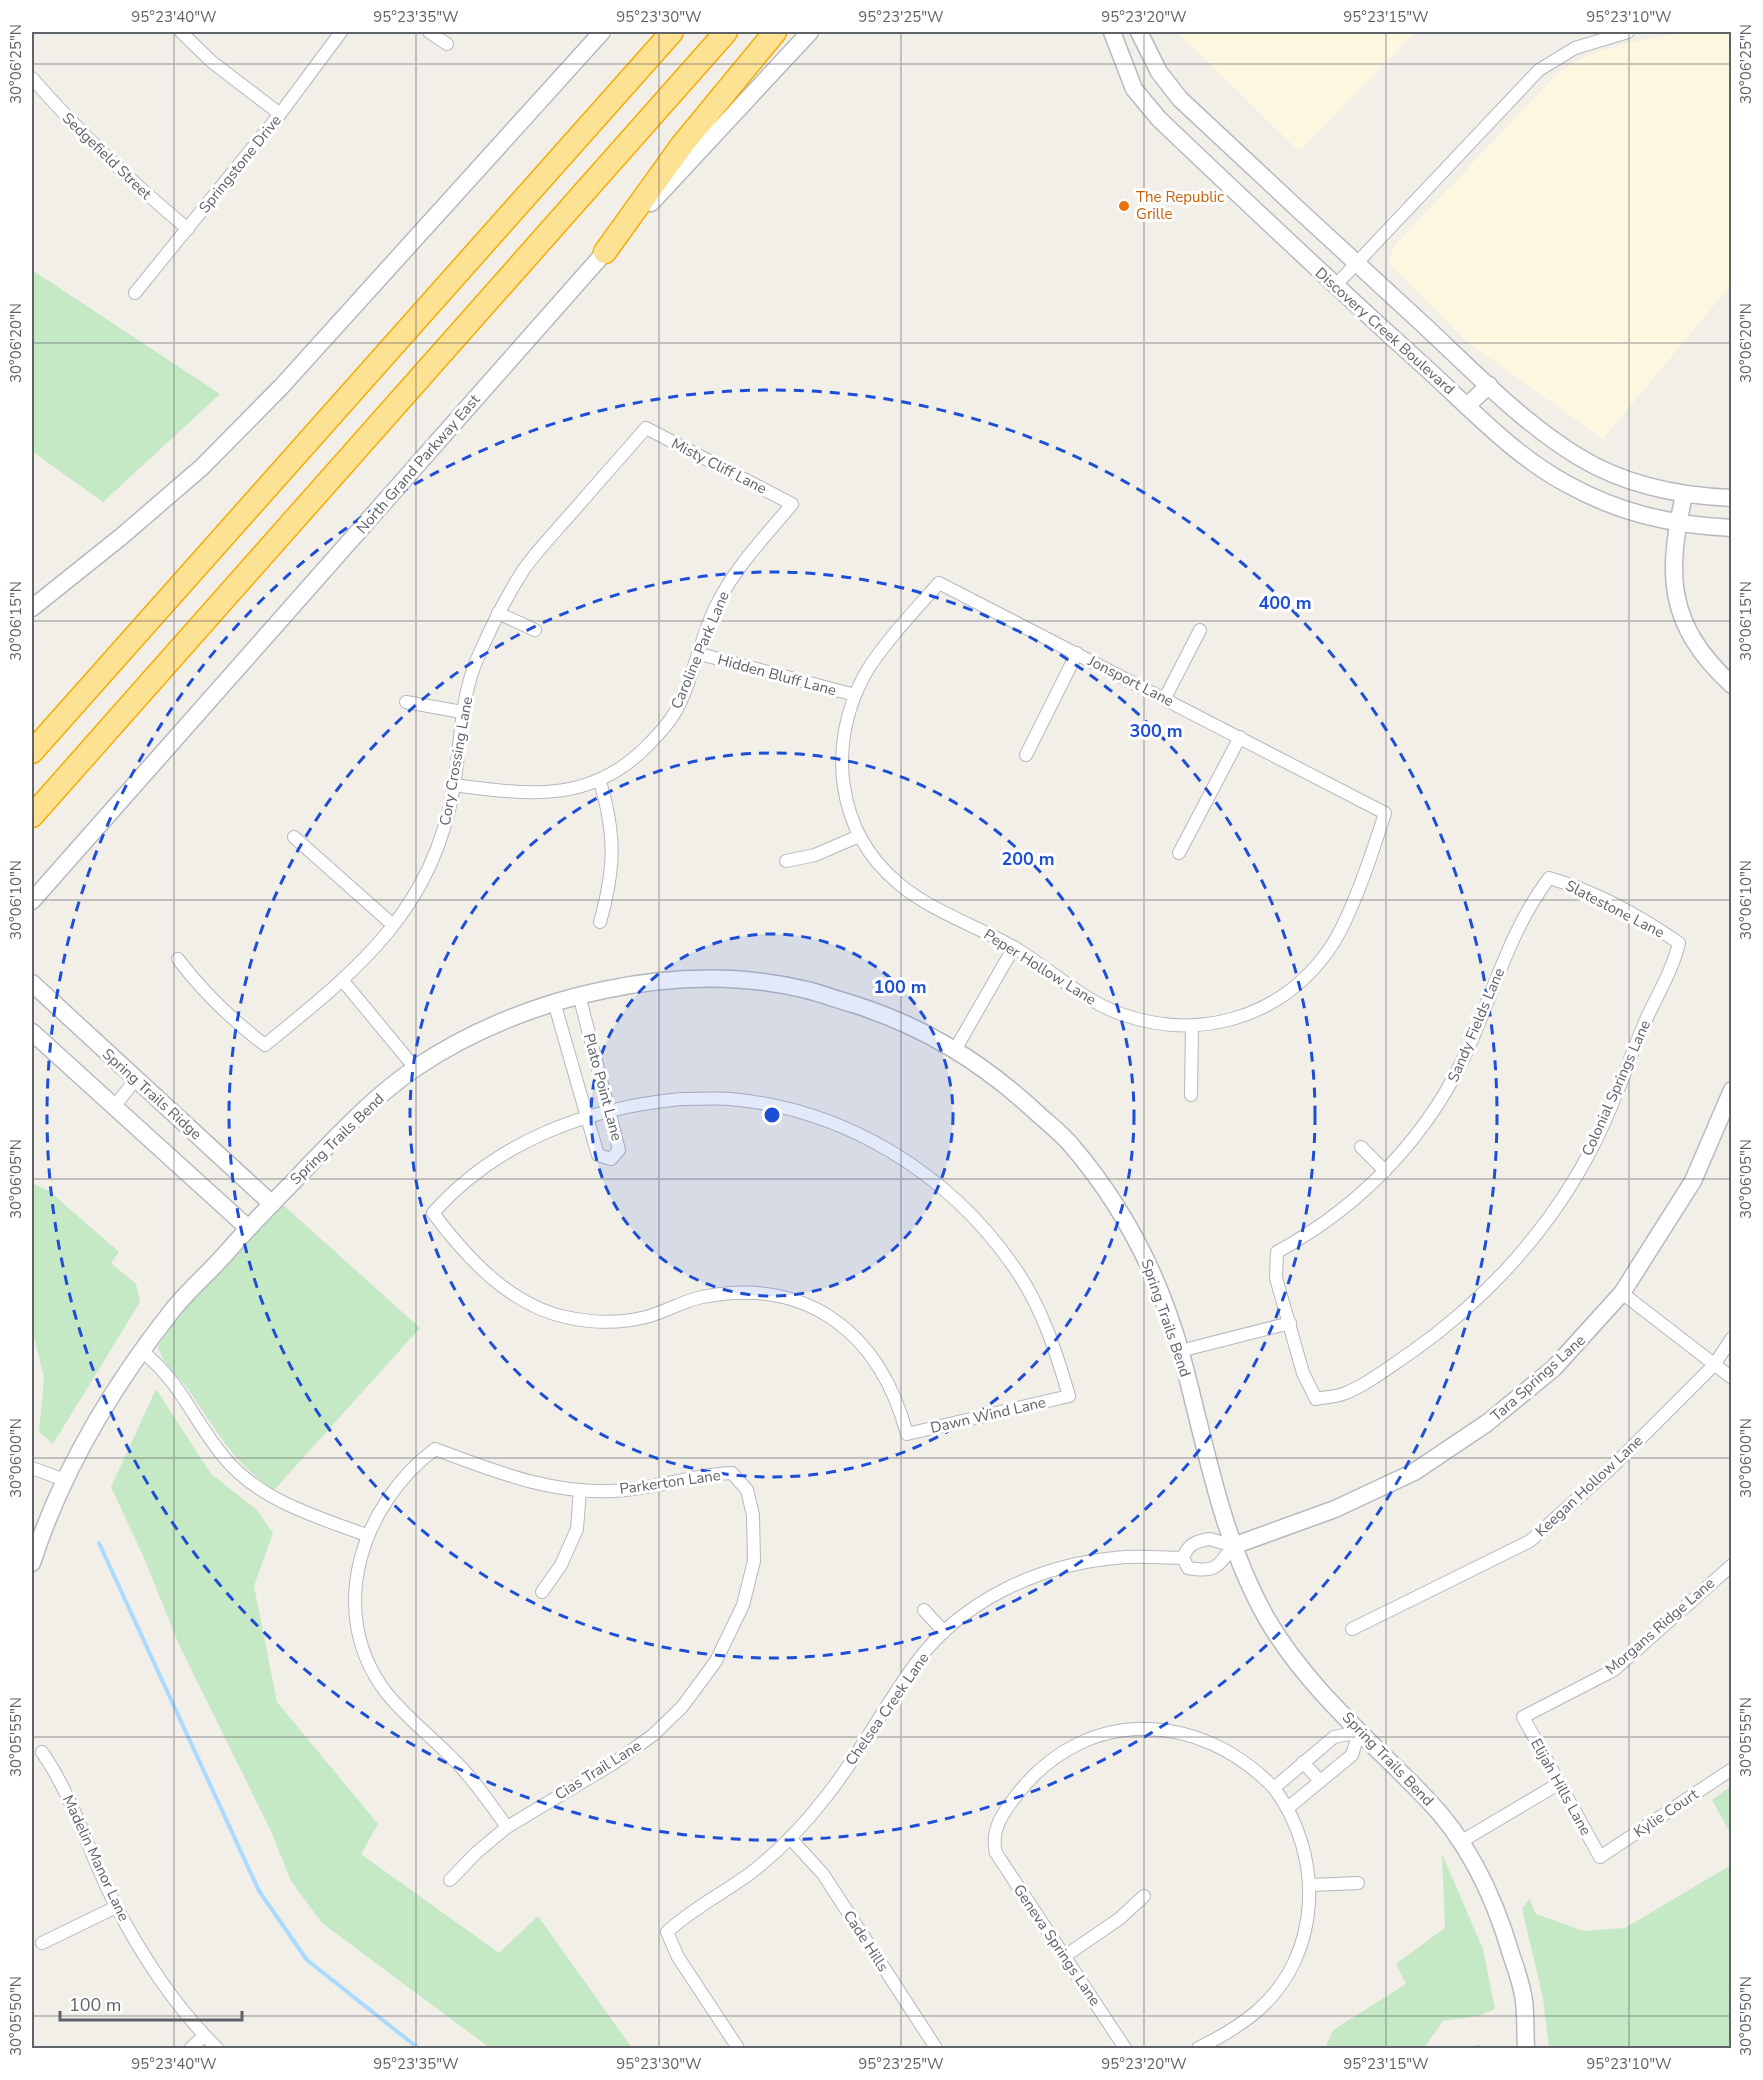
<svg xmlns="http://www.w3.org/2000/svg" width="1763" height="2080" font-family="'Nunito Sans',sans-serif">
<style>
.commercial{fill:#fef7e0}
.green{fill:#c5e8c5}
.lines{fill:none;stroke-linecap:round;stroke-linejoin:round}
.stream{stroke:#aadaff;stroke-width:4}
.street-casing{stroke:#b5b8bc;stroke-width:14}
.secondary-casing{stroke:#b6babf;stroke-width:19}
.highway-casing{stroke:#f9ab00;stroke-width:25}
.street{stroke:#fff;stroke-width:12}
.secondary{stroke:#fff;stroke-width:16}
.highway{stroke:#fde293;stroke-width:22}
.ticks{fill:none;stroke:#5f6368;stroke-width:1.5;stroke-opacity:0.45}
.ring{fill:none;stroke:#1d4ed8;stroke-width:3;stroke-dasharray:10 8}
.food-dot{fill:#e8710a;stroke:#fff;stroke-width:2}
.labels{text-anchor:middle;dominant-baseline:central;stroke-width:6;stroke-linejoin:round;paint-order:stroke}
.street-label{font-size:15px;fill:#5f6368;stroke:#fff}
.food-label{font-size:15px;fill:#c56008;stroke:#fff;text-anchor:start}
.centre{fill:#1d4ed8;stroke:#fff;stroke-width:3}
.ring-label{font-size:18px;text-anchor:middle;font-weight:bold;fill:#1d4ed8;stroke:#fff;stroke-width:6;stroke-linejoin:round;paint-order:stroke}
.neatline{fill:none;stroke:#5f6368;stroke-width:2}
.ticks-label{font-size:15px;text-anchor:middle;fill:#5f6368}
</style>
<rect width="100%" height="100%" fill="#f1efe8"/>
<g class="commercial">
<polygon points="1177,32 1416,32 1299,151"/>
<polygon points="1691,32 1731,32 1731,285 1603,439 1470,344 1388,263 1396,244 1560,71 1593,53 1635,41"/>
</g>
<g class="green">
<polygon points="32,270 220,394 103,502 32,451"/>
<polygon points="32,1183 49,1191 119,1252 111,1263 136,1284 140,1302 53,1444 39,1432 44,1378 32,1328"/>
<path d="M 282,1204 L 420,1328 L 274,1490 C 233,1464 214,1426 187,1388 C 177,1375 161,1362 158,1346 L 178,1316 Z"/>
<polygon points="156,1389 211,1474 256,1509 273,1533 254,1586 277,1702 378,1824 361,1854 499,1953 538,1916 632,2048 490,2048 322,1923 291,1881 271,1831 180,1647 144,1558 111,1487"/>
<polygon points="1731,1786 1731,1834 1712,1800"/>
<polygon points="1442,1854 1483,1949 1495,2009 1478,2016 1443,2021 1424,2048 1325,2048 1333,2030 1406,1984 1396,1964 1445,1928"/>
<polygon points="1731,1865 1731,2048 1549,2048 1543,1998 1522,1909 1529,1899 1536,1914 1584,1931 1625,1928"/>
</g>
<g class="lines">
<g class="stream">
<polyline points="99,1543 259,1891 307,1960 418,2048"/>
<polyline points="1475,2048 1478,2047"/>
</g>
<defs>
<g id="street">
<polyline points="181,32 212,62 280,114"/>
<polyline points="429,32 447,44"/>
<path d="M 32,78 C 80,133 131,182 188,229"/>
<polyline points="1335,286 1539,70 1575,48 1628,32"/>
<polyline points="135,293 280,114 341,32"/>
<path d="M 939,583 L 1385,813 C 1373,851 1351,919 1328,951 C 1279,1019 1198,1041 1121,1014 C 1082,1000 1050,969 1015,948 C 978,926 932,912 898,883 C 836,831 827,746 864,676 C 880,647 916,609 939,583 Z"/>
<polyline points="498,613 535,630"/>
<polyline points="700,654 855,695"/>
<polyline points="1165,698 1200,630"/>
<polyline points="406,702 462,712"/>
<polyline points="1026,755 1077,653"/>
<polyline points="294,837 393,925"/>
<polyline points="1179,853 1240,737"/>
<polyline points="786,861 815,855 859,836"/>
<path d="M 1549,878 C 1595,891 1640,916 1679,943 C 1672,972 1657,995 1645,1022 C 1628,1062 1614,1105 1594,1144 C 1553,1226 1488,1298 1413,1351 C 1392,1365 1367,1385 1343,1394 C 1335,1397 1325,1397 1316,1399 L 1303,1373 L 1276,1278 L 1277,1252 C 1363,1205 1432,1133 1471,1042 C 1495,987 1512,927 1549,878 Z"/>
<path d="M 600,922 C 615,869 616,835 600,782"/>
<path d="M 178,959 C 203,992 232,1020 265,1045 C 358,969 432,912 454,786 C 461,743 460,698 478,657 C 491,627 506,597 524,569 C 537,551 553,534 568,517 C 594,487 620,458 646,428 L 792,504 C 765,537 735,567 716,606 C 700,639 694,676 677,709 C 670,722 659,734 649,744 C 592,804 529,795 454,785"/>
<polyline points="343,981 415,1068"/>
<polyline points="554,1002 598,1155 611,1159 619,1150 579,995"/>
<polyline points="956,1048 1014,947"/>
<polyline points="1191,1095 1192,1027"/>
<path d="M 681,1099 C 697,1099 714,1098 730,1099 C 845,1109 949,1173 1014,1267 C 1041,1305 1056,1351 1069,1396 L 907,1434 C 880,1334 809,1276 702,1297 C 683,1301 665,1312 646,1317 C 622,1323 595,1323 570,1318 C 511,1307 467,1258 433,1213 C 497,1141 587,1108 681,1099 Z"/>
<polyline points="113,1108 136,1079"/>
<polyline points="1361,1147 1385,1171"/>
<polyline points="1622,1293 1732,1378"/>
<path d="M 142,1351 C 182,1384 192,1418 223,1456 C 258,1500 315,1516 366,1535"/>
<polyline points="1180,1351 1290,1323"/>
<polyline points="32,1468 65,1480"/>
<path d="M 1210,1539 L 1233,1546 C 1218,1567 1215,1573 1188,1568 L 1183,1558 C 1188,1544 1196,1541 1210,1539 Z"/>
<polyline points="1732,1565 1614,1670 1523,1717 1600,1857 1732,1769"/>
<polyline points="542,1592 561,1565 577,1529 580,1490"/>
<polyline points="924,1610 944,1632"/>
<polyline points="1352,1629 1530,1541 1609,1470 1714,1365 1732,1338"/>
<path d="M 42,1752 C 75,1800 90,1857 117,1908 C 144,1959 176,2008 217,2048"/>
<polyline points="1303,1762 1320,1781"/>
<polyline points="790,1838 823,1874 936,2048"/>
<polyline points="1462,1841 1558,1784"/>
<path d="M 450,1880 L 476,1853 L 507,1827 L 614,1763 L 653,1735 L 682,1707 L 716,1661 L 743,1605 L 754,1561 L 753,1515 L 747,1490 L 732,1473 C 696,1474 661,1487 625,1490 C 558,1497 496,1472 435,1449 C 362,1504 325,1611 385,1691 C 405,1717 431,1736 453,1759 C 474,1779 490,1804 507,1827"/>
<polyline points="1311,1885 1358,1883"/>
<polyline points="42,1943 116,1907"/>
<polyline points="1065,1956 1119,1919 1144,1896"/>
<polyline points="191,2048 204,2036"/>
<path d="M 738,2048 L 678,1957 L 667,1932 C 693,1908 724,1893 752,1872 C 779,1851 804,1825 825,1798 C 859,1756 884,1706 916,1663 C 962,1600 1040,1565 1115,1558 C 1137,1555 1161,1558 1183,1558"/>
<path d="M 1125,2048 L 996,1853 C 990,1829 1004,1811 1019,1792 C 1088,1706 1200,1711 1274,1788 L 1334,1737 L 1359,1732 L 1352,1755 L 1289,1807"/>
<path d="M 1198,2048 C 1219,2038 1238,2027 1256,2012 C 1323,1955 1324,1855 1274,1788"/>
</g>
<g id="secondary">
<path d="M 1112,32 L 1134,89 L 1159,119 C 1246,202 1334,285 1424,366 C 1469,407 1513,455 1567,484 C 1619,513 1672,525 1732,528"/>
<path d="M 1139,32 L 1159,72 L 1180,99 C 1262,176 1344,252 1427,328 C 1475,373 1523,423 1579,457 C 1625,485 1679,496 1732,498"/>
<polyline points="651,203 810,32"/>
<polyline points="1467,406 1489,385"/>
<path d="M 1684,495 C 1666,576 1667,625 1732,685"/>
<polyline points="32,608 122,536 202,467 281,387 602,32"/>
<polyline points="32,901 613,243"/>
<polyline points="32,983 272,1204"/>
<polyline points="32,1032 248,1228"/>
<polyline points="1233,1546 1335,1509 1414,1472 1487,1423 1554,1368 1622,1293 1693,1181 1732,1090"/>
<path d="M 32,1563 C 61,1473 112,1387 171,1312 C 188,1290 210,1272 228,1251 C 254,1221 283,1193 310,1164 C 344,1129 377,1094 417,1067 C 524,995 680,959 807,990 C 823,994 838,1000 853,1004 C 925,1027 982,1062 1037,1113 C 1049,1124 1062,1134 1072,1146 C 1124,1207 1161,1280 1182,1357 C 1206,1446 1221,1538 1267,1619 C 1307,1688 1371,1741 1426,1798 C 1469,1842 1494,1896 1511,1954 C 1516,1969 1522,1985 1524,2001 C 1526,2016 1525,2033 1526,2048"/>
</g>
<g id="highway">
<polyline points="605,252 682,145 775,32"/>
<polyline points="32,752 672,32"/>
<polyline points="32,816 726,32"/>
</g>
</defs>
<use href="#street" class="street-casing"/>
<use href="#secondary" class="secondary-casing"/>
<use href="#highway" class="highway-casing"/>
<use href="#street" class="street"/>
<use href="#secondary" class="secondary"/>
<use href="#highway" class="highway"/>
</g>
<path class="ticks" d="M 174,32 L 174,2048M 416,32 L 416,2048M 659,32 L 659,2048M 901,32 L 901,2048M 1144,32 L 1144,2048M 1386,32 L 1386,2048M 1629,32 L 1629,2048M 32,64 L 1732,64M 32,343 L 1732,343M 32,621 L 1732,621M 32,900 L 1732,900M 32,1179 L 1732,1179M 32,1458 L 1732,1458M 32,1737 L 1732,1737M 32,2016 L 1732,2016"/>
<circle cx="772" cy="1115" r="181" fill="#1d4ed8" fill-opacity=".12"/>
<g class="ring">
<circle cx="772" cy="1115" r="181"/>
<circle cx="772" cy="1115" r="362"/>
<circle cx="772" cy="1115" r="543"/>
<circle cx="772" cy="1115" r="725"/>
</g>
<circle class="food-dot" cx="1124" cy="206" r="6"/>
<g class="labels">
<g class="street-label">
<text transform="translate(107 156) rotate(44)">Sedgefield Street</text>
<text transform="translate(240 164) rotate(-51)">Springstone Drive</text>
<text transform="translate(1385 331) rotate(42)">Discovery Creek Boulevard</text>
<text transform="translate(418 464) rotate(-49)">North Grand Parkway East</text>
<text transform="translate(719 466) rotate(27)">Misty Cliff Lane</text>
<text transform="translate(700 650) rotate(-67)">Caroline Park Lane</text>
<text transform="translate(777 675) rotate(15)">Hidden Bluff Lane</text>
<text transform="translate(1131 681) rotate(27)">Jonsport Lane</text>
<text transform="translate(456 761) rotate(-80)">Cory Crossing Lane</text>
<text transform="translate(1615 909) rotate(27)">Slatestone Lane</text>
<text transform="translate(1040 967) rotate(32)">Peper Hollow Lane</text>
<text transform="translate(1476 1025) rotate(-67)">Sandy Fields Lane</text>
<text transform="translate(603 1087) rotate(75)">Plato Point Lane</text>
<text transform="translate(1616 1088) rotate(-66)">Colonial Springs Lane</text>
<text transform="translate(152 1094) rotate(42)">Spring Trails Ridge</text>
<text transform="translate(337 1139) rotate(-44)">Spring Trails Bend</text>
<text transform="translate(1166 1318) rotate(71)">Spring Trails Bend</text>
<text transform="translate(1538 1378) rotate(-42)">Tara Springs Lane</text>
<text transform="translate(988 1415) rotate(-13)">Dawn Wind Lane</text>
<text transform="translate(670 1482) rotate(-8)">Parkerton Lane</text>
<text transform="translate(1589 1486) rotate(-43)">Keegan Hollow Lane</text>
<text transform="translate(1660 1626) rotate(-41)">Morgans Ridge Lane</text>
<text transform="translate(887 1709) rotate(-55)">Chelsea Creek Lane</text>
<text transform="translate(1388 1759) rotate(46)">Spring Trails Bend</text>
<text transform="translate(598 1770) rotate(-32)">Cias Trail Lane</text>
<text transform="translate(1561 1787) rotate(61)">Elijah Hills Lane</text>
<text transform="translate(1666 1813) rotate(-34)">Kylie Court</text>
<text transform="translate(96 1858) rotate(65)">Madelin Manor Lane</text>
<text transform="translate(866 1941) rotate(57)">Cade Hills</text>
<text transform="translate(1057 1945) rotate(56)">Geneva Springs Lane</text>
</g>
<g class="food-label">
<text x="1136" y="197">The Republic<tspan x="1136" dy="17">Grille</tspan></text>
</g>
</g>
<circle cx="772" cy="1115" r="9" class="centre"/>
<g class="ring-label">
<text x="1285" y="609">400 m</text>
<text x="1156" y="737">300 m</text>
<text x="1028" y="865">200 m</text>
<text x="900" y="993">100 m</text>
</g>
<rect width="1763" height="2080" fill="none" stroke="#ffffff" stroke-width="66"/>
<path d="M60 2011v9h182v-9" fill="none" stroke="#5f6368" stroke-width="3"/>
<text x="69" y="2011" font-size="18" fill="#5f6368" stroke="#ffffff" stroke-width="4.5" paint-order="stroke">100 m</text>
<rect x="33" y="33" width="1697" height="2014" class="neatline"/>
<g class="ticks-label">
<text x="174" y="22">95°23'40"W</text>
<text x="416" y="22">95°23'35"W</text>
<text x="659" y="22">95°23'30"W</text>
<text x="901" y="22">95°23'25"W</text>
<text x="1144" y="22">95°23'20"W</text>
<text x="1386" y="22">95°23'15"W</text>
<text x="1629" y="22">95°23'10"W</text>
<text transform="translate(16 64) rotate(-90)" y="5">30°06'25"N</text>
<text transform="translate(1746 64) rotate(-90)" y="5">30°06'25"N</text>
<text transform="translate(16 343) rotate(-90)" y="5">30°06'20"N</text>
<text transform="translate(1746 343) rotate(-90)" y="5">30°06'20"N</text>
<text transform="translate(16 621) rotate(-90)" y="5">30°06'15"N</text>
<text transform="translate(1746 621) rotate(-90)" y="5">30°06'15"N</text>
<text transform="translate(16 900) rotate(-90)" y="5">30°06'10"N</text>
<text transform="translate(1746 900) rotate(-90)" y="5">30°06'10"N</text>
<text transform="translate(16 1179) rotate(-90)" y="5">30°06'05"N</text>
<text transform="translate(1746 1179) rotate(-90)" y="5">30°06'05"N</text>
<text transform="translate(16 1458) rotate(-90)" y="5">30°06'00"N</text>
<text transform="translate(1746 1458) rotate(-90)" y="5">30°06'00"N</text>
<text transform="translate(16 1737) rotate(-90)" y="5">30°05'55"N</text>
<text transform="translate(1746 1737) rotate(-90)" y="5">30°05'55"N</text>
<text transform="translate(16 2016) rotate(-90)" y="5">30°05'50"N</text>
<text transform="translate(1746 2016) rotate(-90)" y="5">30°05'50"N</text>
<text x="174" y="2069">95°23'40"W</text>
<text x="416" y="2069">95°23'35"W</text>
<text x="659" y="2069">95°23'30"W</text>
<text x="901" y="2069">95°23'25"W</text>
<text x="1144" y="2069">95°23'20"W</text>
<text x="1386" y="2069">95°23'15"W</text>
<text x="1629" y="2069">95°23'10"W</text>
</g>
</svg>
